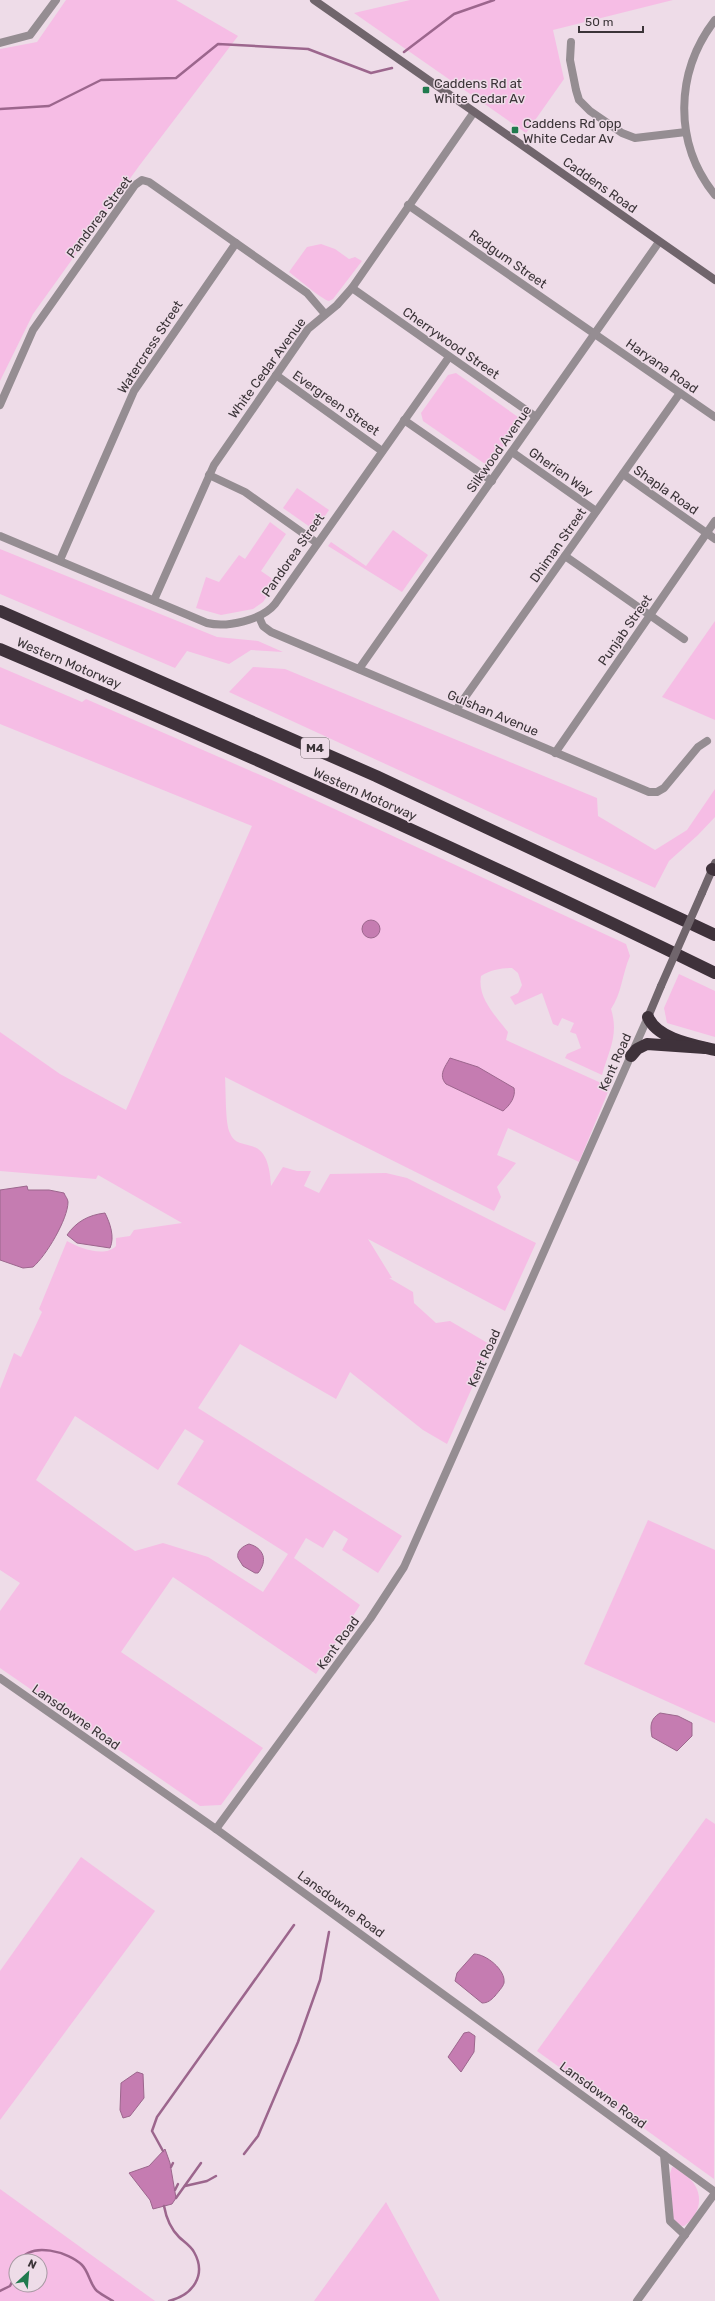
<svg xmlns="http://www.w3.org/2000/svg" width="715" height="2301" font-family="Rubik,sans-serif">
<style>
.green{fill:#f6bde5;fill-rule:evenodd}
.water{fill:#c57cb1;stroke:#9c668d}
.lines{fill:none;stroke-linecap:round;stroke-linejoin:round}
.stream{stroke:#9c668d;stroke-width:2.5}
.street{stroke:#958d92;stroke-width:8}
.secondary{stroke:#70656c;stroke-width:8}
.highway{stroke:#3f323b;stroke-width:12}
.secondary-bridge{stroke:#70656c;stroke-width:8}
.poi-dot{fill:#207a4e;stroke:#eedce8;stroke-width:1.5}
.labels{text-anchor:middle;dominant-baseline:central;stroke-width:3;stroke-linejoin:round;paint-order:stroke}
.shield{fill:#eedce8;stroke:#71666d;stroke-width:1}
.shield-label{font-size:12px;font-weight:bold;fill:#3b3438}
.poi-label{font-size:13px;fill:#3b3438;stroke:#eedce8;text-anchor:start}
.street-label{font-size:13px;fill:#3b3438;stroke:#eedce8}
</style>
<rect width="100%" height="100%" fill="#eedce8"/>
<g class="green">
<polygon points="66,0 176,0 238,36 139,166 33,314 0,381 0,49 37,42"/>
<polygon points="410,0 673,0 553,30 564,79 526,133 354,13"/>
<path d="M 321,244 L 335,249 L 349,259 L 355,257 L 362,261 L 333,299 L 329,301 C 324,301 297,278 289,272 L 307,247 Z"/>
<polygon points="456,373 518,417 519,424 491,463 485,464 423,421 421,413 448,375"/>
<polygon points="297,488 329,510 318,526 310,527 283,508"/>
<polygon points="270,522 286,534 261,571 277,582 263,602 253,609 221,615 196,608 206,577 219,582 239,555 245,559"/>
<polygon points="393,530 428,555 402,592 328,546 331,542 366,566"/>
<polygon points="0,549 217,637 258,641 283,652 251,650 229,664 187,651 175,668 0,594"/>
<polygon points="715,621 715,720 662,697"/>
<path d="M 0,667 L 82,702 L 86,699 L 274,781 L 626,944 L 630,956 C 622,974 622,993 611,1009 C 619,1035 609,1050 602,1075 L 565,1058 L 567,1054 L 581,1048 L 576,1034 L 570,1032 L 574,1023 L 562,1018 L 558,1026 L 553,1024 L 542,993 L 515,1005 L 510,997 L 518,993 L 522,985 L 518,973 L 512,968 C 501,968 490,970 481,976 C 477,998 496,1016 508,1032 L 506,1040 L 610,1087 L 579,1162 L 508,1128 L 497,1155 L 516,1163 L 497,1187 L 501,1197 L 494,1211 L 225,1077 C 226,1089 225,1124 230,1133 C 239,1156 268,1128 271,1186 L 283,1167 L 297,1171 L 311,1171 L 304,1186 L 319,1193 L 330,1174 L 386,1173 L 407,1178 L 536,1243 L 505,1311 L 368,1239 L 392,1278 L 389,1278 L 413,1292 L 414,1303 L 436,1323 L 450,1321 L 491,1345 L 447,1444 L 423,1430 L 350,1372 L 336,1399 L 240,1344 L 198,1408 L 402,1536 L 378,1573 L 342,1550 L 348,1539 L 334,1530 L 323,1548 L 306,1538 L 294,1558 L 360,1605 L 316,1674 L 173,1577 L 121,1652 L 263,1748 L 221,1805 L 200,1806 L 0,1668 L 0,1611 L 20,1583 L 0,1570 L 0,1389 L 14,1353 L 21,1357 L 42,1312 L 39,1309 L 67,1241 C 79,1248 105,1258 116,1246 L 116,1238 L 130,1236 L 134,1230 L 182,1223 L 98,1175 L 96,1179 L 0,1171 L 0,1032 L 60,1074 L 126,1110 L 252,826 L 0,724 ZM 75,1416 L 158,1470 L 185,1429 L 204,1441 L 177,1484 L 288,1554 L 263,1592 L 208,1557 L 163,1543 L 135,1551 L 36,1480 Z"/>
<polygon points="253,667 285,669 597,798 598,816 655,850 687,830 715,789 715,817 698,835 669,861 655,888 229,692"/>
<polygon points="679,974 715,991 715,1037 667,1023 664,1008"/>
<polygon points="648,1520 715,1550 715,1723 584,1664"/>
<polygon points="706,1818 715,1824 714,2179 537,2051"/>
<polygon points="81,1857 155,1911 0,2120 0,1971"/>
<path d="M 672,2167 C 676,2167 680,2172 685,2175 C 704,2188 704,2212 684,2226 L 682,2226 L 673,2220 L 670,2174 Z"/>
<path d="M 0,2189 L 155,2301 L 0,2301 ZM 16,2261 L 40,2261 L 40,2285 L 16,2285 Z"/>
<polygon points="386,2202 440,2301 314,2301"/>
</g>
<g class="water">
<circle cx="371" cy="929" r="9"/>
<path d="M 450,1058 L 478,1067 L 514,1088 C 516,1097 510,1105 503,1111 L 446,1084 C 438,1075 445,1067 450,1058 Z"/>
<path d="M 27,1186 L 28,1190 L 49,1190 L 64,1193 C 65,1196 68,1199 68,1202 C 68,1219 46,1256 33,1267 L 23,1268 L 0,1260 L 0,1190 Z"/>
<path d="M 105,1213 C 110,1223 115,1237 110,1248 L 77,1243 L 67,1235 C 76,1222 88,1215 105,1213 Z"/>
<path d="M 249,1544 C 264,1548 268,1561 258,1573 L 255,1573 L 243,1566 L 238,1558 C 236,1551 243,1546 249,1544 Z"/>
<path d="M 660,1713 L 678,1716 L 692,1723 L 692,1736 L 677,1751 L 652,1737 C 650,1726 650,1719 660,1713 Z"/>
<path d="M 474,1954 C 486,1954 506,1970 504,1983 C 503,1987 498,1992 495,1996 C 491,2000 488,2003 482,2003 L 455,1981 L 457,1973 Z"/>
<polygon points="469,2032 475,2036 474,2052 461,2072 448,2057 464,2033"/>
<polygon points="137,2072 143,2074 144,2098 130,2116 123,2118 120,2110 121,2083"/>
<polygon points="165,2149 170,2163 176,2198 172,2204 153,2209 150,2200 129,2173 149,2166"/>
</g>
<g class="lines">
<g class="stream">
<polyline points="404,52 454,14 494,0"/>
<polyline points="0,109 49,106 101,80 176,78 218,44 308,49 371,73 392,68"/>
<polyline points="163,2151 152,2131 157,2117 294,1925"/>
<polyline points="244,2154 258,2136 298,2042 320,1980 329,1932"/>
<polyline points="171,2167 173,2163"/>
<polyline points="185,2186 207,2181 216,2176"/>
<polyline points="175,2190 178,2184"/>
<polyline points="176,2198 201,2163"/>
<path d="M 164,2206 C 166,2217 170,2228 179,2237 C 183,2241 191,2246 194,2252 C 207,2275 193,2295 169,2301"/>
<path d="M 20,2261 C 31,2241 69,2252 82,2265 C 89,2272 90,2285 97,2291 C 102,2295 108,2298 113,2301"/>
<polyline points="0,2291 10,2286 16,2274"/>
</g>
<g class="street">
<path d="M 715,20 C 675,72 673,143 715,195"/>
<polyline points="571,42 570,60 576,90 579,100 590,111 622,133 635,138 686,132"/>
<polyline points="0,43 30,35 56,0"/>
<polyline points="408,205 715,417"/>
<polyline points="352,288 536,417"/>
<polyline points="276,375 382,451"/>
<polyline points="0,405 33,330 135,185 142,180 149,182 307,293 325,314"/>
<polyline points="404,420 492,481"/>
<polyline points="512,452 596,511"/>
<polyline points="623,474 715,539"/>
<polyline points="209,475 245,492 317,543"/>
<path d="M 0,536 L 207,623 C 227,628 262,620 275,604 L 449,357"/>
<polyline points="565,556 684,639"/>
<polyline points="60,560 134,391 236,243"/>
<polyline points="154,600 214,465 308,329 337,305 352,288 474,112"/>
<polyline points="259,617 263,626 271,632 649,792 657,792 664,788 698,747 707,741"/>
<polyline points="359,669 659,242"/>
<polyline points="456,710 680,393"/>
<polyline points="555,753 715,521"/>
<polyline points="0,1678 216,1829 715,2192"/>
<polyline points="216,1829 370,1619 404,1567 648,1017"/>
<polyline points="664,2155 670,2221 685,2235"/>
<polyline points="637,2301 715,2193"/>
</g>
<g class="secondary">
<polyline points="314,0 715,280"/>
<polyline points="702,893 715,863"/>
<polyline points="648,1017 661,986"/>
</g>
<g class="highway">
<polyline points="0,611 376,776 715,935"/>
<path d="M 0,649 C 241,751 480,858 715,973"/>
<polyline points="712,869 715,870"/>
<path d="M 648,1017 C 657,1039 694,1045 715,1050"/>
<polyline points="631,1056 637,1049 647,1044 705,1048"/>
</g>
<polyline class="secondary-bridge" points="661,986 702,893"/>
</g>
<g class="poi-dot">
<rect x="422" y="86" width="8" height="8" rx="2"/>
<rect x="511" y="126" width="8" height="8" rx="2"/>
</g>
<g class="labels">
<rect class="shield" x="301" y="738" width="28" height="20" rx="3"/>
<g class="shield-label">
<text x="315" y="748">M4</text>
</g>
<g class="poi-label">
<text x="434" y="83">Caddens Rd at<tspan x="434" dy="15">White Cedar Av</tspan></text>
<text x="523" y="123">Caddens Rd opp<tspan x="523" dy="15">White Cedar Av</tspan></text>
</g>
<g class="street-label">
<text transform="translate(600 185) rotate(35)">Caddens Road</text>
<text transform="translate(99 217) rotate(-53)">Pandorea Street</text>
<text transform="translate(508 259) rotate(35)">Redgum Street</text>
<text transform="translate(451 343) rotate(35)">Cherrywood Street</text>
<text transform="translate(150 347) rotate(-57)">Watercress Street</text>
<text transform="translate(662 366) rotate(35)">Haryana Road</text>
<text transform="translate(267 368) rotate(-54)">White Cedar Avenue</text>
<text transform="translate(336 403) rotate(35)">Evergreen Street</text>
<text transform="translate(499 449) rotate(-55)">Silkwood Avenue</text>
<text transform="translate(561 472) rotate(35)">Gherien Way</text>
<text transform="translate(666 490) rotate(35)">Shapla Road</text>
<text transform="translate(558 545) rotate(-55)">Dhiman Street</text>
<text transform="translate(293 555) rotate(-55)">Pandorea Street</text>
<text transform="translate(625 630) rotate(-55)">Punjab Street</text>
<text transform="translate(69 663) rotate(23)">Western Motorway</text>
<text transform="translate(493 713) rotate(23)">Gulshan Avenue</text>
<text transform="translate(365 794) rotate(24)">Western Motorway</text>
<text transform="translate(615 1062) rotate(-66)">Kent Road</text>
<text transform="translate(484 1358) rotate(-66)">Kent Road</text>
<text transform="translate(338 1643) rotate(-54)">Kent Road</text>
<text transform="translate(76 1717) rotate(35)">Lansdowne Road</text>
<text transform="translate(341 1904) rotate(36)">Lansdowne Road</text>
<text transform="translate(603 2095) rotate(36)">Lansdowne Road</text>
</g>
</g>
<g transform="translate(28 2273) rotate(26)"><circle r="19" fill="#eedce8" stroke="#a699a2"/>
<path d="M0-3L7 15L0 10L-7 15Z" fill="#207a4e"/>
<text y="-6" font-size="11" font-weight="bold" text-anchor="middle" fill="#3b3438">N</text>
</g>
<path d="M579 26v6h64v-6" fill="none" stroke="#3b3438" stroke-width="2"/>
<text x="585" y="26" font-size="12" fill="#3b3438" stroke="#eedce8" stroke-width="3" paint-order="stroke">50 m</text>
</svg>
